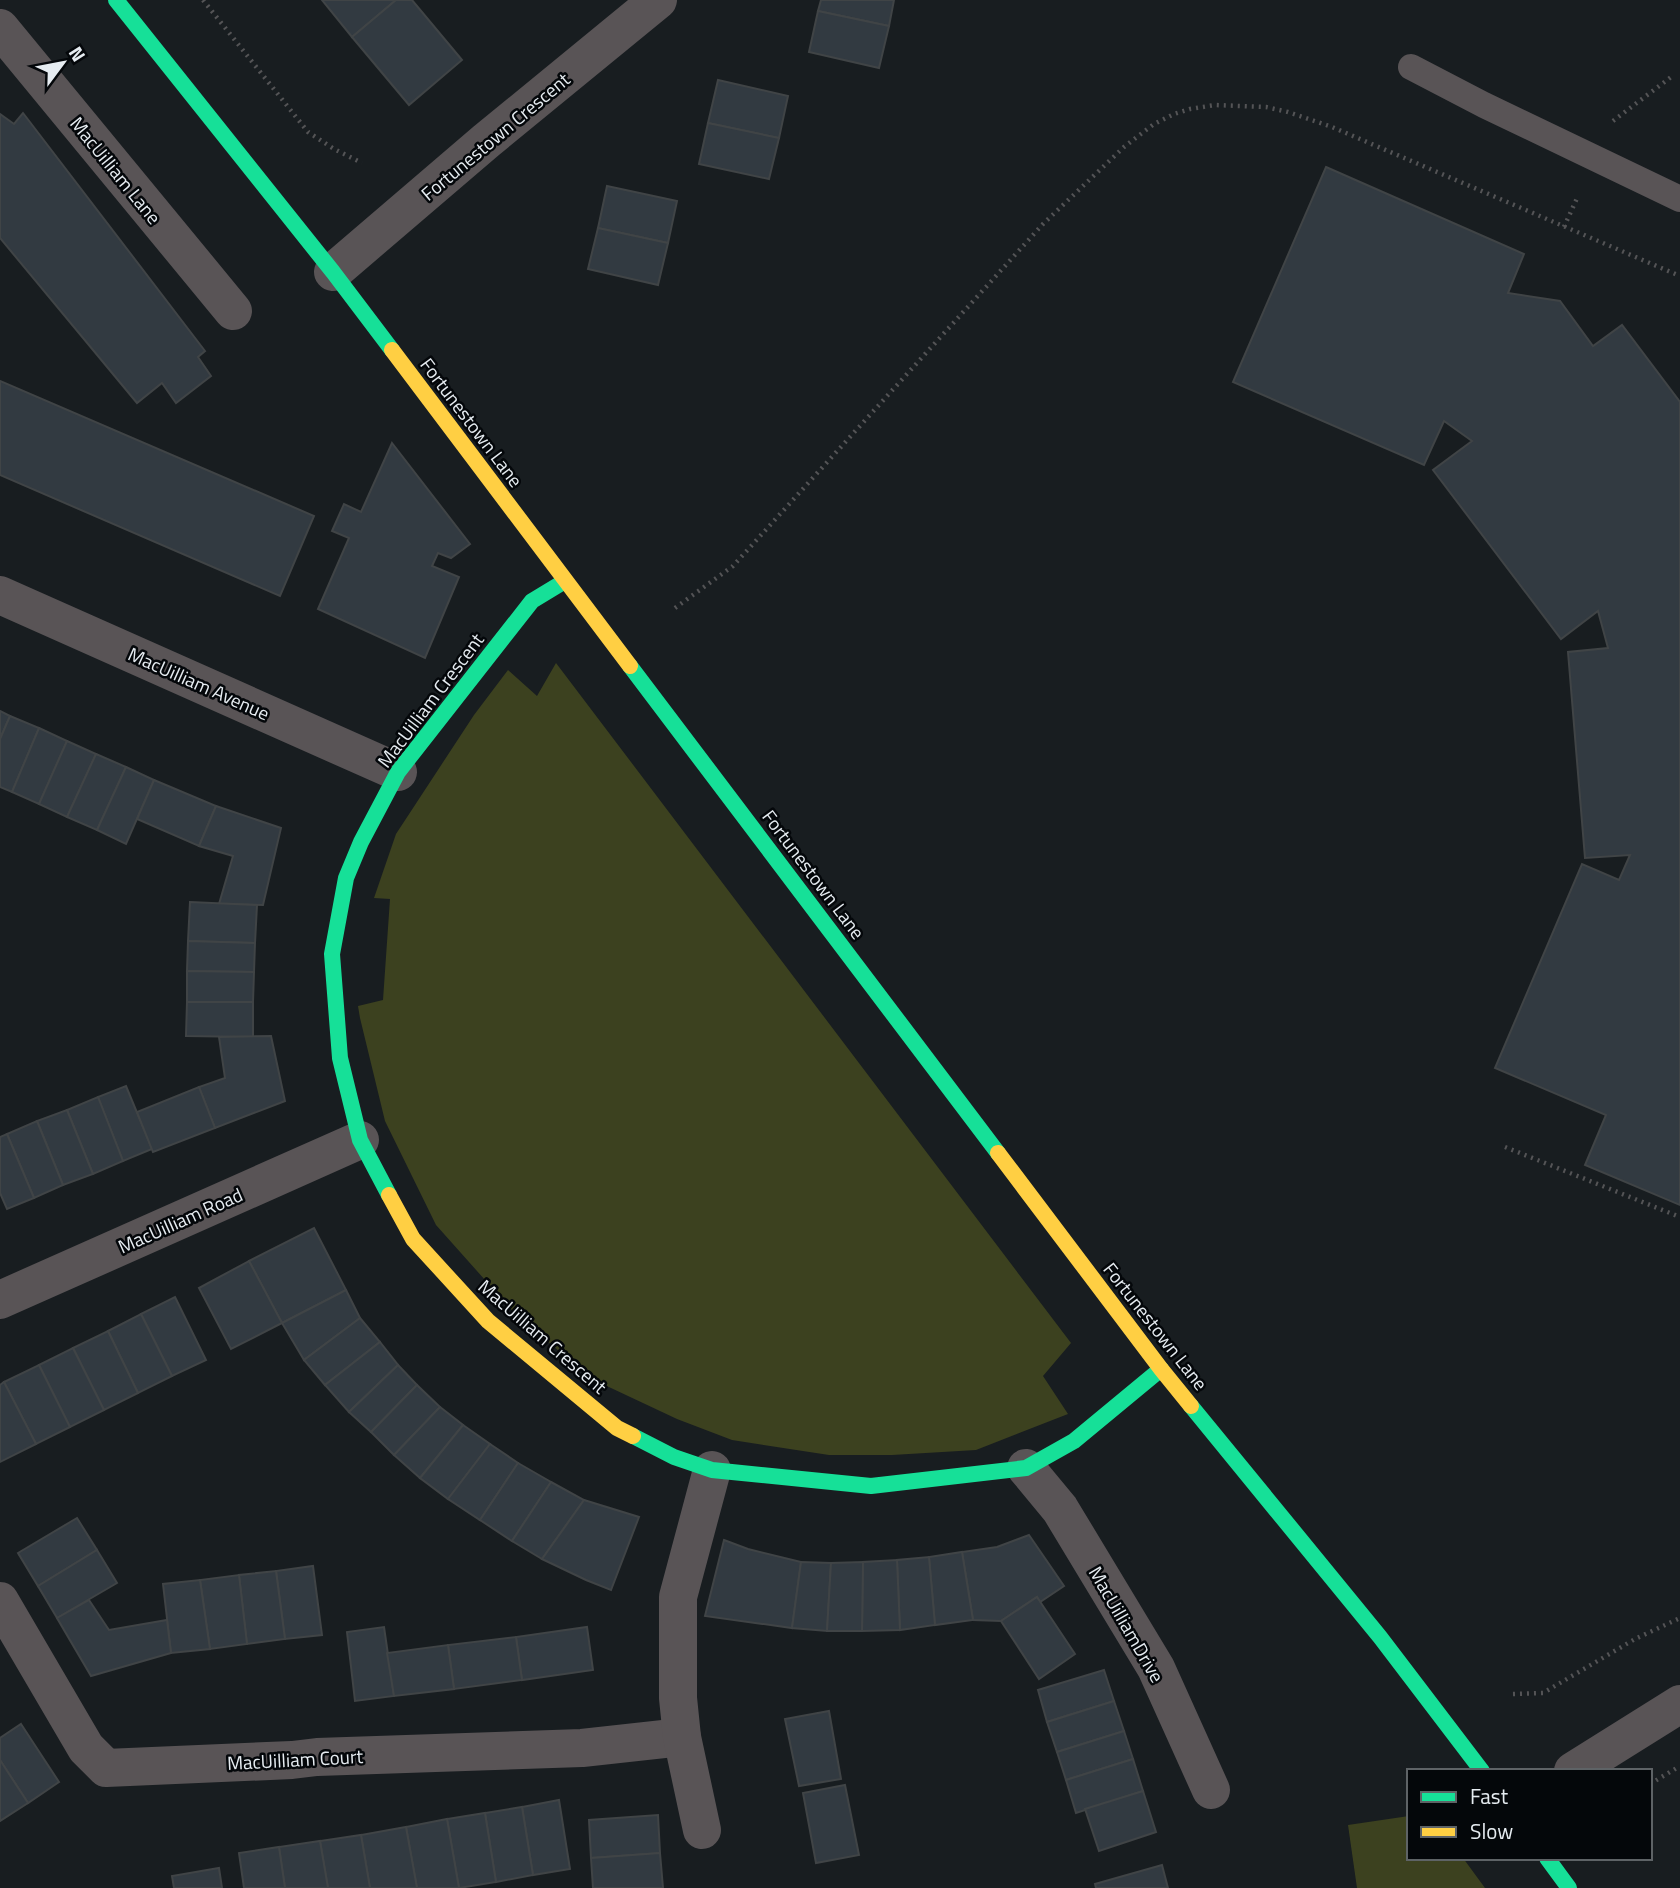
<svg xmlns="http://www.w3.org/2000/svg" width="1680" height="1888" font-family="'Titillium Web',sans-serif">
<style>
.green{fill:#3c411f}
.building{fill:#323a41;stroke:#404446;stroke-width:2}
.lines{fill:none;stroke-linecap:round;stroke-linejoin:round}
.path{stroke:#545456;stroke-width:4.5;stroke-dasharray:2 5;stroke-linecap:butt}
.lane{stroke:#595456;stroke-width:26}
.street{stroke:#595456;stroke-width:38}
.fast{stroke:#16e098;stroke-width:16}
.slow{stroke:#ffcf43;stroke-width:16}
.labels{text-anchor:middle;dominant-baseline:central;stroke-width:5;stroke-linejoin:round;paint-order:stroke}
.street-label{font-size:19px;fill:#e6ecf1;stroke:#04070a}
</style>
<rect width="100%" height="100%" fill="#181d20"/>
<g class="green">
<polygon points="556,663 1071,1343 1043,1376 1068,1414 976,1450 892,1455 829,1455 732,1440 677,1419 594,1380 518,1317 436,1225 385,1121 360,1018 358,1006 383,1000 390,899 374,898 396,834 474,715 508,670 537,696"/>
<polygon points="1409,1816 1409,1858 1463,1858 1485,1888 1357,1888 1348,1825"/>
</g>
<g class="building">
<polygon points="322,0 396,0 352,37"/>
<polygon points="396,0 412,0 462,60 409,105 352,37"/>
<polygon points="821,0 894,0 889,26 818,11"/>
<polygon points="818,11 889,26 879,68 809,52"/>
<polygon points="718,80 788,96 779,138 708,123"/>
<polygon points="23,113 205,351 198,357 211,376 176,403 162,383 137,403 0,238 0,114 14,124"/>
<polygon points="708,123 779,138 769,179 699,164"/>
<polygon points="1326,167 1524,254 1508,293 1560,301 1593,346 1622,325 1680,402 1680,1205 1585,1165 1606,1115 1495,1068 1582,864 1619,880 1630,855 1585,858 1568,652 1608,648 1598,611 1561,639 1433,470 1472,441 1444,421 1424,465 1233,382"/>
<polygon points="607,186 677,201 668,243 598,228"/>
<polygon points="598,228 668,243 658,285 588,269"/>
<polygon points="0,381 314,516 280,596 0,475"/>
<polygon points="392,443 470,544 451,558 438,553 432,566 459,577 425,658 318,609 349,538 332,531 344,504 361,512"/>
<polygon points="0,711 10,716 0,739"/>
<polygon points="10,716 39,728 12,792 0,787 0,739"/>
<polygon points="39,728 67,741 39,804 12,792"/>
<polygon points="67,741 96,754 67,817 39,804"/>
<polygon points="96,754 126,767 97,830 67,817"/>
<polygon points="126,767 154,780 126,844 97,830"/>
<polygon points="154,780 216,806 199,846 137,819"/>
<polygon points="216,806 281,828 263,905 219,904 233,856 199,846"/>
<polygon points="190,902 257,905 255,943 188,941"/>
<polygon points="188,941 255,943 254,972 187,971"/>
<polygon points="187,971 254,972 253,1002 187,1002"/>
<polygon points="187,1002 253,1002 253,1037 186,1036"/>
<polygon points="271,1036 285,1101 215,1128 199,1087 225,1078 219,1037"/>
<polygon points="126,1086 152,1149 123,1161 98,1097"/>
<polygon points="199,1087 215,1128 153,1152 137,1112"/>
<polygon points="98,1097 123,1161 93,1174 67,1110"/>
<polygon points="67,1110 93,1174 63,1185 37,1121"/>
<polygon points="37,1121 63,1185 34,1198 7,1134"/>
<polygon points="7,1134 34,1198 7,1209 0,1193 0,1137"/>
<polygon points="314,1228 346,1290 282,1323 249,1261"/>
<polygon points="249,1261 282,1323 231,1349 199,1288"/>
<polygon points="346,1290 360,1318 304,1360 282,1323"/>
<polygon points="175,1297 206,1360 172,1376 141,1314"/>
<polygon points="141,1314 172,1376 138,1393 108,1331"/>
<polygon points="360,1318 380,1342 325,1385 304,1360"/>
<polygon points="108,1331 138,1393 104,1410 73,1348"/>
<polygon points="380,1342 398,1365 349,1412 325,1385"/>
<polygon points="73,1348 104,1410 70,1427 39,1365"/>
<polygon points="39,1365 70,1427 36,1444 4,1382"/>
<polygon points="398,1365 417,1385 371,1432 349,1412"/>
<polygon points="4,1382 36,1444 0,1462 0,1385"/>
<polygon points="417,1385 440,1407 394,1455 371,1432"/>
<polygon points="440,1407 463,1425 420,1478 394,1455"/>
<polygon points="463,1425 490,1444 448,1499 420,1478"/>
<polygon points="490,1444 518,1463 480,1520 448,1499"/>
<polygon points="518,1463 551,1482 512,1541 480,1520"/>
<polygon points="551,1482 584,1500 542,1559 512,1541"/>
<polygon points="584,1500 639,1517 611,1590 586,1580 542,1559"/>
<polygon points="77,1518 97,1550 38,1586 18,1553"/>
<polygon points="1029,1535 1064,1586 1040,1602 1037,1597 1001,1621 973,1620 962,1552 997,1547"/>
<polygon points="724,1540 748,1549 801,1562 792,1628 705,1616"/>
<polygon points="97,1550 117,1583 57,1618 38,1586"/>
<polygon points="962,1552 973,1620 935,1625 929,1557"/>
<polygon points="929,1557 935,1625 900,1630 897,1560"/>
<polygon points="897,1560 900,1630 862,1631 863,1562"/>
<polygon points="801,1562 831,1563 827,1631 792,1628"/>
<polygon points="863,1562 862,1631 827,1631 831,1563"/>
<polygon points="313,1566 322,1635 285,1639 276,1571"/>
<polygon points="276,1571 285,1639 247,1644 239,1575"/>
<polygon points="239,1575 247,1644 210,1649 200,1580"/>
<polygon points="200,1580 210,1649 171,1653 163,1584"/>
<polygon points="1037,1597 1075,1654 1039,1679 1001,1621"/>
<polygon points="89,1600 109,1630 167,1620 171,1653 91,1676 57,1618"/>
<polygon points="384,1627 394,1696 355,1701 347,1632"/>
<polygon points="587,1627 593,1670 522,1680 516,1637"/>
<polygon points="516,1637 522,1680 454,1689 448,1645"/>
<polygon points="448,1645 454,1689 394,1696 387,1653"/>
<polygon points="1104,1670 1114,1701 1047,1722 1038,1690"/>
<polygon points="1114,1701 1124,1731 1057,1752 1047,1722"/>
<polygon points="829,1711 841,1779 799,1786 785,1719"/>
<polygon points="21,1724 59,1782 28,1803 0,1760 0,1738"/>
<polygon points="1124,1731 1133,1759 1066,1780 1057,1752"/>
<polygon points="1133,1759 1143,1791 1076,1813 1066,1780"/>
<polygon points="0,1760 28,1803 0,1821"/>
<polygon points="845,1785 859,1855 816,1863 803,1793"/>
<polygon points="1143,1791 1156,1832 1099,1851 1085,1809"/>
<polygon points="559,1800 570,1869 533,1875 522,1807"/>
<polygon points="522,1807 533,1875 496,1882 485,1813"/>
<polygon points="485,1813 496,1882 459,1888 447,1819"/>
<polygon points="658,1815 660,1853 591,1858 589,1820"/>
<polygon points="447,1819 459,1888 417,1888 406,1827"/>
<polygon points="406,1827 417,1888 370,1888 361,1835"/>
<polygon points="361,1835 370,1888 328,1888 320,1841"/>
<polygon points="320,1841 328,1888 285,1888 279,1847"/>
<polygon points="279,1847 285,1888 244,1888 239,1853"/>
<polygon points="660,1853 663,1888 593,1888 591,1858"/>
<polygon points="1162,1865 1168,1888 1096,1888 1095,1884"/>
<polygon points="219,1868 222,1888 174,1888 172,1876"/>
</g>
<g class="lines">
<g class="path">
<polyline points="203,0 308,132 334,149 362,163"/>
<polyline points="1613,121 1671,77"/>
<polyline points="1564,227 1578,196"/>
<polyline points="675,608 733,566 1043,224 1124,147 1154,124 1174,114 1190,109 1215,105 1266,107 1288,112 1332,127 1680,276"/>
<polyline points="1505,1147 1680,1217"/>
<polyline points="1513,1694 1543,1693 1635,1639 1680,1618"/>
<polyline points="1650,1784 1680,1766"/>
</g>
<polyline class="lane" points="1411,67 1484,105 1680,199"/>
<g class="street">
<polyline points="0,28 233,311"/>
<polyline points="333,272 486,141 658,0"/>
<polyline points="0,595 398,772"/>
<polyline points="0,1300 360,1140"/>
<polyline points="1026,1468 1060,1509 1156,1668 1211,1790"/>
<polyline points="0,1601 86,1748 106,1768 292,1760 317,1757 582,1748 682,1737"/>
<polyline points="1573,1771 1680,1704"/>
<polyline points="702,1830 682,1737 678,1698 678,1597 712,1470"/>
</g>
<g class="fast">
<polyline points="116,0 333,272 392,350"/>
<polyline points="630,666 998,1153"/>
<polyline points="389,1195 360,1140 340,1058 332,954 346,878 361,842 398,772 532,601 565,581"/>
<polyline points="1191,1406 1380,1637 1482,1771"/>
<polyline points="633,1436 674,1457 712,1470 871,1486 1026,1468 1074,1441 1161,1369"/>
<polyline points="1547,1858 1569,1888"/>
</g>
<g class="slow">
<polyline points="392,350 630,666"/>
<polyline points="998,1153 1161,1369 1191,1406"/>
<polyline points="389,1195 413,1239 488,1321 617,1428 633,1436"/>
</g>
</g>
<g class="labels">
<g class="street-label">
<text transform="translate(495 136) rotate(-40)">Fortunestown Crescent</text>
<text transform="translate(116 170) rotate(51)">MacUilliam Lane</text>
<text transform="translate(472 422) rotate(53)">Fortunestown Lane</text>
<text transform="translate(199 683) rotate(24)">MacUilliam Avenue</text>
<text transform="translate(430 700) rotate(-53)">MacUilliam Crescent</text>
<text transform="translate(814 874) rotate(53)">Fortunestown Lane</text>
<text transform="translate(180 1220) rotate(-24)">MacUilliam Road</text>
<text transform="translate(1156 1326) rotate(52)">Fortunestown Lane</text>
<text transform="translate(543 1336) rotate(41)">MacUilliam Crescent</text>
<text transform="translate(1127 1624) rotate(60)">MacUilliamDrive</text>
<text transform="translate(295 1759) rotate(-3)">MacUilliam Court</text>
</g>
</g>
<rect x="1407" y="1769" width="245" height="91" fill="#04070a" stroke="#5e6366" stroke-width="2"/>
<rect x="1421" y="1792" width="35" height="10" fill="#16e098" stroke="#5e6366" stroke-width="2"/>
<text x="1470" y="1804" font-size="21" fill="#e6ecf1">Fast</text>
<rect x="1421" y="1827" width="35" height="10" fill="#ffcf43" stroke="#5e6366" stroke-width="2"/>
<text x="1470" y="1839" font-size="21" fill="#e6ecf1">Slow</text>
<g transform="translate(63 63) rotate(58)" stroke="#04070a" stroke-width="5" paint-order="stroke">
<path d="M0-5L12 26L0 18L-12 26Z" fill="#e6ecf1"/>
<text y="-10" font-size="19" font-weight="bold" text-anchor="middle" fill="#e6ecf1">N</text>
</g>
</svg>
